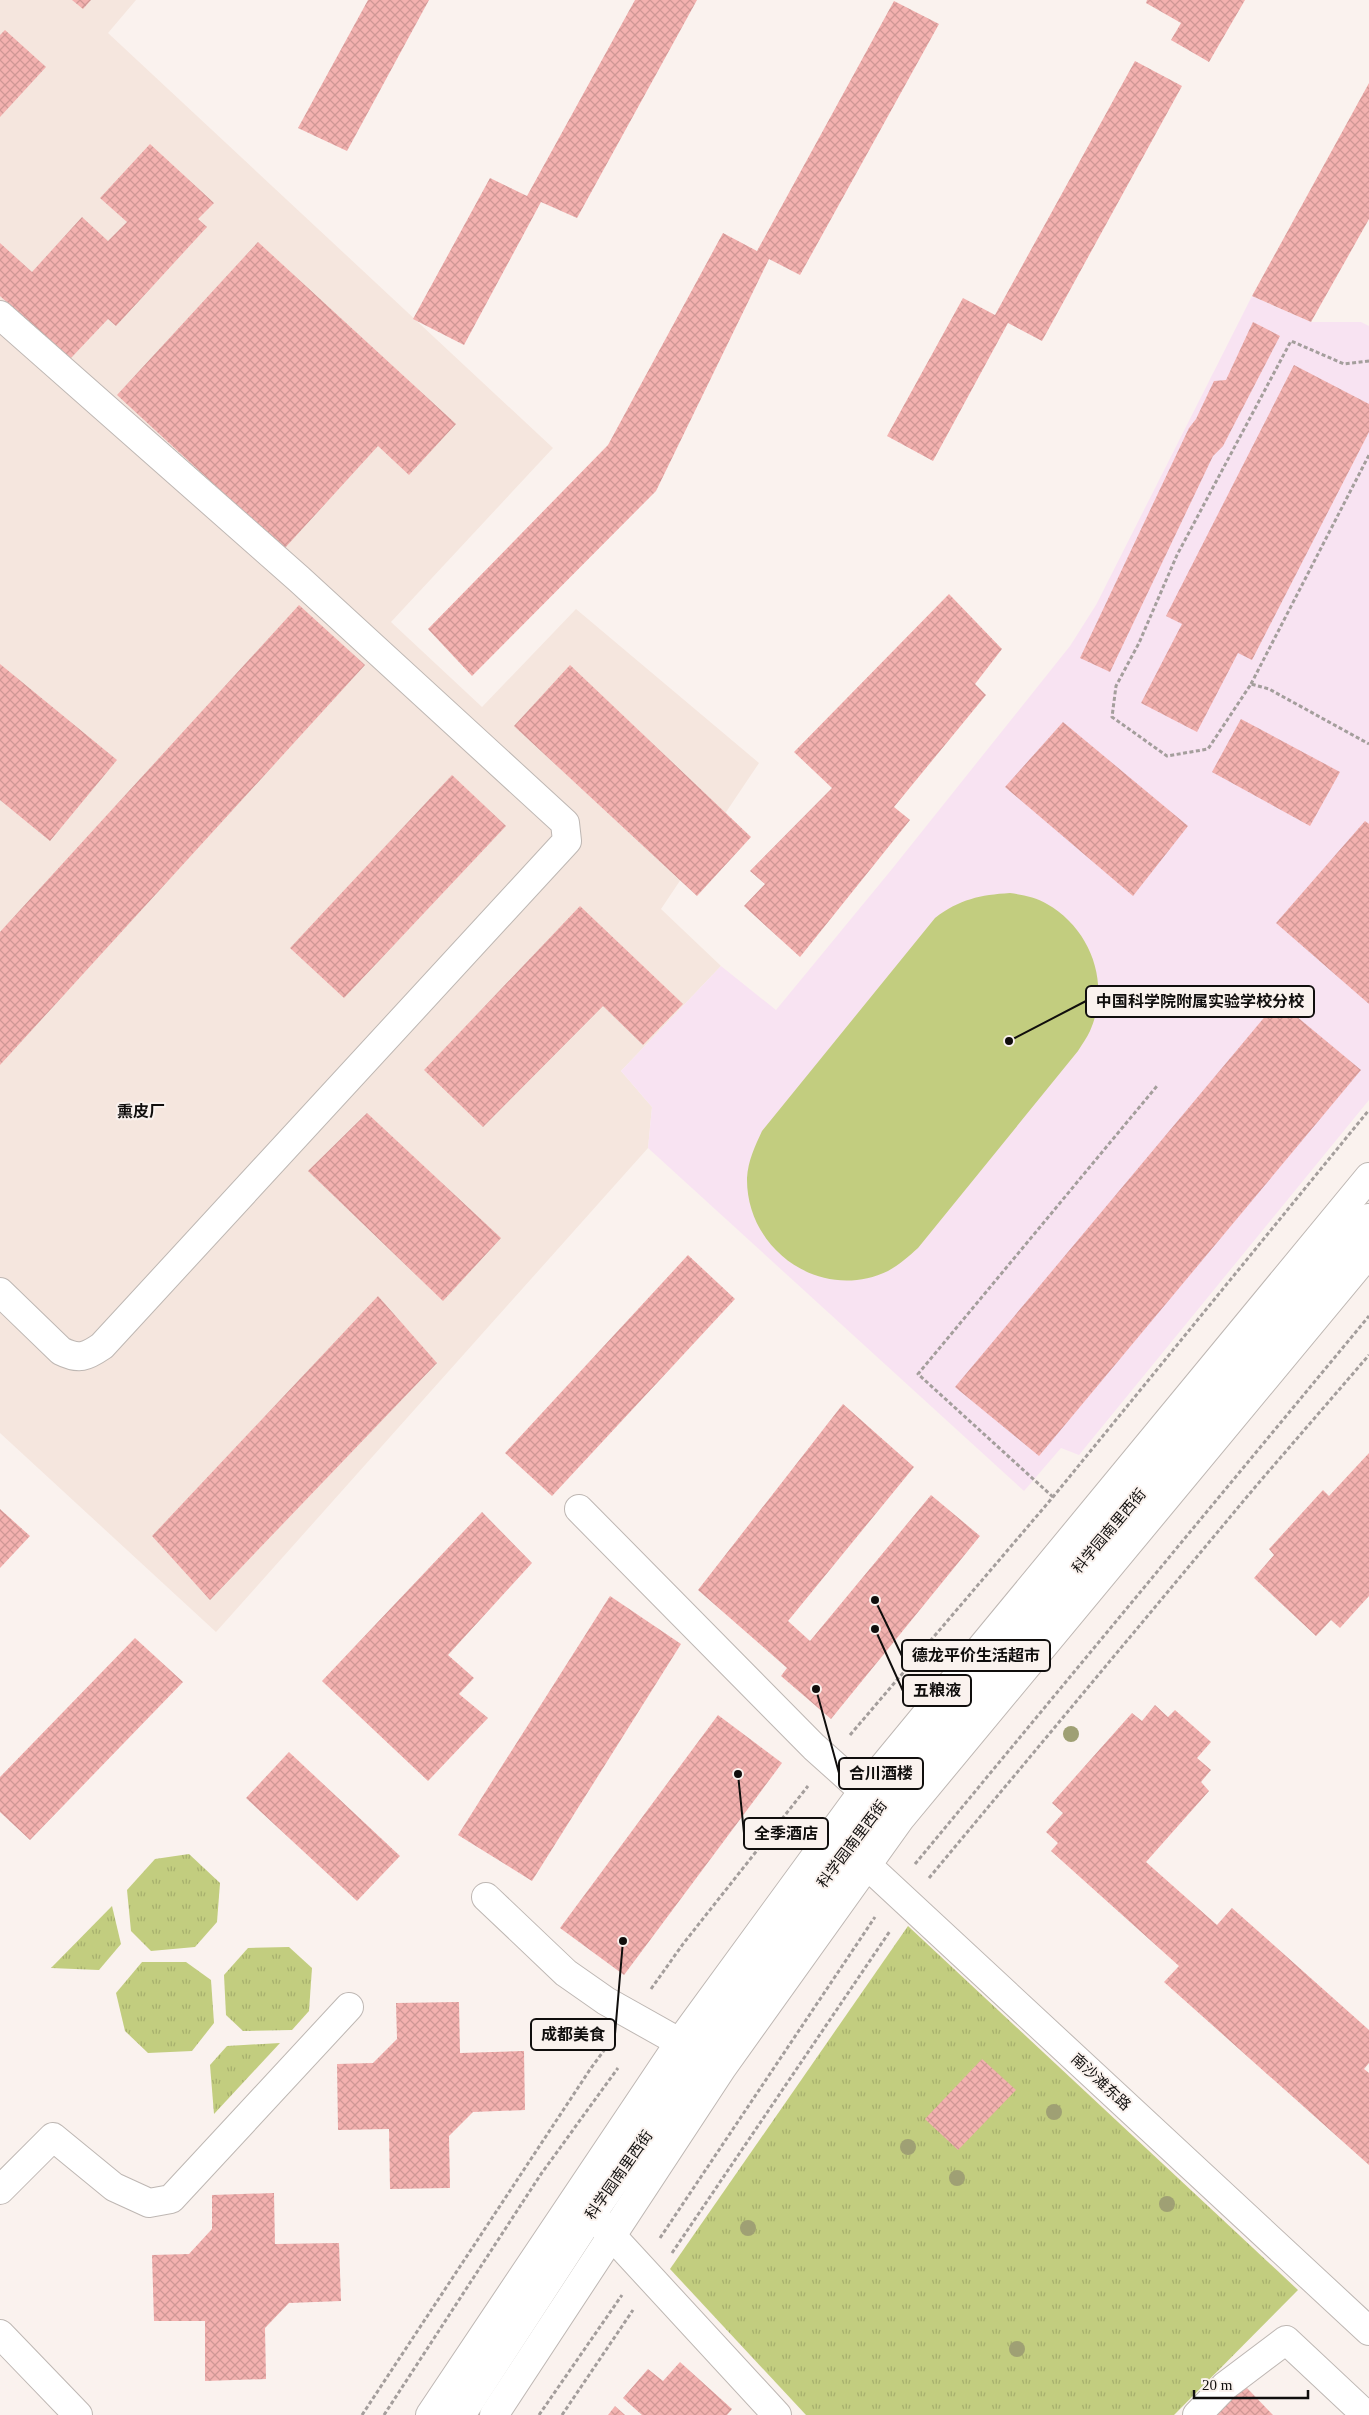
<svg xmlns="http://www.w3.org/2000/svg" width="1369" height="2415" font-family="'Times New Roman','Noto Sans SC',serif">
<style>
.built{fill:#f5e6de}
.education{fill:#f8e3f2}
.grass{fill:url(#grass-tufts)}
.park{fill:#c2cd7f}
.building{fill:url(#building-cross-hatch)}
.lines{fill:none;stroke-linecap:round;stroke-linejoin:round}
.minor-casing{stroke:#beb7b3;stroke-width:30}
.path{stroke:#a49e9c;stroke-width:3;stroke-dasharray:4 2.5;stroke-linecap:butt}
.minor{stroke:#fff;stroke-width:28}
.tree{fill:#9fa074}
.labels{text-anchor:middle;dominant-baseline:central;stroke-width:4;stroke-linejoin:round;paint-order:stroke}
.street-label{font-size:15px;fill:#100e0d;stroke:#faf2ee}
.neighbourhood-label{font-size:16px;font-weight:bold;fill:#100e0d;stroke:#faf2ee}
.leader{fill:none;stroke:#100e0d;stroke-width:2}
.callout-dot{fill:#100e0d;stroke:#faf2ee;stroke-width:2}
.callout{fill:#faf2ee;stroke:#100e0d;stroke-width:2}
.callout-label{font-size:16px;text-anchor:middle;font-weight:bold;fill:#100e0d}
</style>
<defs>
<pattern id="grass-tufts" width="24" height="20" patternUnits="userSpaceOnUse" patternTransform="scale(1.25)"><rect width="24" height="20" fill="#c2cd7f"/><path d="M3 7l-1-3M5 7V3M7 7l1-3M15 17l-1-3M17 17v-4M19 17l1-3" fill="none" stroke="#a6af6d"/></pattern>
<pattern id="building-cross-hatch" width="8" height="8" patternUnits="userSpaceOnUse" patternTransform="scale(1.25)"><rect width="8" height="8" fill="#f3b1af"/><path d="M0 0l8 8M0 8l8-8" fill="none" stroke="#cf9795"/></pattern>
</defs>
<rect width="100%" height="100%" fill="#faf2ee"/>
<polygon class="built" points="0,0 136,0 108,33 553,448 391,622 482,707 576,609 759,763 661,909 721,966 621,1071 652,1107 648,1148 216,1632 0,1433"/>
<polygon class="education" points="1252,296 1311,322 1361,322 1369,326 1369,1100 1079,1455 1061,1448 1024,1491 648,1148 652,1107 621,1071 721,966 776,1010 892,869 1070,646 1096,605"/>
<g class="grass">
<polygon points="189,1854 220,1883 217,1922 195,1947 151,1951 131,1931 127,1890 155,1859"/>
<polygon points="112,1906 121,1944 99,1970 51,1968"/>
<polygon points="908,1926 1298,2290 1174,2415 806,2415 670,2269"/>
<polygon points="289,1947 312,1968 309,2011 292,2030 243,2031 226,2015 224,1975 248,1948"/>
<polygon points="142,1962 186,1962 211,1980 214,2023 192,2051 148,2053 125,2031 116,1993"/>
<polygon points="280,2043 214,2114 210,2065 227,2046"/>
</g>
<path class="park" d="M 1010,893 C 1023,895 1036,897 1047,904 C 1091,929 1111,984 1090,1031 C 1087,1038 1082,1044 1078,1051 L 918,1248 C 909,1256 899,1265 888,1271 C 821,1303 746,1250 747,1178 C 748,1161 755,1146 762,1131 L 935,918 C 960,899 980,895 1010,893 Z"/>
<g class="building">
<polygon points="72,0 91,0 83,9"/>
<polygon points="368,0 429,0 347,151 298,128"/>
<polygon points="635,0 697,0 577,218 541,202 464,345 413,319 490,178 527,196"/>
<polygon points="1147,0 1245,0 1209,62 1171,40 1181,23 1146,3"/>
<polygon points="894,1 939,24 800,275 769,259 656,491 472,676 428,629 608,445 723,233 757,251"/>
<polygon points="5,30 46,67 0,117 0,35"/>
<polygon points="1135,61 1182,86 1042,341 1008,323 933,461 887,436 963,298 995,315"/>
<polygon points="1369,83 1369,219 1311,322 1252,296"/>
<polygon points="150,144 214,203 198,219 207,227 116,326 108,319 70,359 0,296 0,243 32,272 82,217 108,241 127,222 100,198"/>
<polygon points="258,242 456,424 409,475 378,446 284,549 117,395"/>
<polygon points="1253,322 1280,336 1223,446 1213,456 1110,672 1080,658 1189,428 1196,419 1214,381 1226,380"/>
<polygon points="1294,365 1369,404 1369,432 1252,660 1238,653 1197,732 1141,703 1182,624 1166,616"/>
<polygon points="949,594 1002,649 975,684 986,695 894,807 910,820 800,957 744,906 765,884 750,871 832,788 794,752"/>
<polygon points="299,605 365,665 0,1065 0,932"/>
<polygon points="0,664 117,760 50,841 0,800"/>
<polygon points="570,665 751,837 697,896 514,726"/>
<polygon points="1241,719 1340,772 1310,826 1212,772"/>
<polygon points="1063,722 1188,826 1133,896 1005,787"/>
<polygon points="452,775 506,826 344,998 290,948"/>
<polygon points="1365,821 1369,824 1369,1004 1276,923"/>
<polygon points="580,906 683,1004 643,1045 603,1006 483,1127 424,1070"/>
<polygon points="1278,1001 1361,1070 1039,1456 955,1387"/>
<polygon points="367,1113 501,1238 443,1301 308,1171"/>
<polygon points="688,1255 735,1299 552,1496 505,1453"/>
<polygon points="378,1296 437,1363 210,1600 152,1536"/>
<polygon points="843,1404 914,1467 788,1621 810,1641 931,1495 980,1536 831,1719 781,1676 787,1668 698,1590"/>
<polygon points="1369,1453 1369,1596 1340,1628 1331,1620 1316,1636 1254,1578 1274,1555 1269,1549 1323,1490 1329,1496"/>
<polygon points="0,1509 30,1536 0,1568"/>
<polygon points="482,1512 532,1563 448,1655 474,1678 459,1694 488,1718 428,1781 322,1681"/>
<polygon points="610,1596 681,1644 532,1881 458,1835"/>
<polygon points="135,1638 183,1682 30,1840 0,1812 0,1777"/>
<polygon points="1155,1705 1168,1717 1175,1710 1211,1742 1197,1758 1211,1770 1201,1782 1209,1791 1146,1862 1217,1925 1232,1908 1369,2030 1369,2063 1364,2069 1369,2073 1369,2165 1164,1982 1179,1966 1051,1851 1058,1843 1046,1832 1063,1813 1052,1803 1132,1713 1142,1721"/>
<polygon points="718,1715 782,1763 624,1975 560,1928"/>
<polygon points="289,1752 400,1856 357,1901 246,1798"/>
<polygon points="459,2002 460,2053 524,2051 525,2110 473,2112 449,2136 450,2188 390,2189 389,2129 338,2130 337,2064 373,2063 397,2039 396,2003"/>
<polygon points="982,2059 1016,2090 958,2150 925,2119"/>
<polygon points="274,2193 275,2244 339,2243 341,2301 289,2303 265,2328 266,2379 205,2381 205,2321 154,2321 152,2255 189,2254 212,2229 212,2195"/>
<polygon points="680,2362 732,2409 727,2415 642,2415 623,2398 648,2369 663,2381"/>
<polygon points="1245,2386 1273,2415 1217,2415"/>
<polygon points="615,2406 625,2415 608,2415"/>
</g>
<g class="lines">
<defs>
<g id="minor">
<path d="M 0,315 L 299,579 L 565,823 L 567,841 L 102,1346 C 86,1357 79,1360 61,1351 L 0,1292"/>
<polyline points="579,1509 814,1747 863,1791 878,1801"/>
<polyline points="854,1853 1369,2331"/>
<polyline points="486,1897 566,1973 606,2001 695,2051"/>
<polyline points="0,2190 53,2137 114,2187 149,2203 171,2199 349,2007"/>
<polyline points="600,2223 777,2415"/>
<polyline points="0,2334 78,2415"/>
<polyline points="430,2415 679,2043 863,1791 1369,1177"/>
<polyline points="461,2415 592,2214 847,1847 1369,1218"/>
<polyline points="494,2415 722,2068 900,1819 1369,1253"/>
<polyline points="1197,2415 1225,2386 1286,2340 1366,2415"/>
</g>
</defs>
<use href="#minor" class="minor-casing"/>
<g class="path">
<polyline points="1369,361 1344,364 1291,341 1177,555 1139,643 1116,686 1112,717 1167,756 1208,749 1251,684 1269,689 1369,744"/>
<polyline points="1251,684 1369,455"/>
<polyline points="1053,1497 918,1374 1157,1086"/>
<polyline points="850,1735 1053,1497 1369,1110"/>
<polyline points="915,1864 1369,1316"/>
<polyline points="929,1878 1256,1486 1369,1355"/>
<polyline points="651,1989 683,1944 808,1786"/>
<polyline points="660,2238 875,1917"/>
<polyline points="672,2253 890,1931"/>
<polyline points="362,2415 591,2068 611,2041"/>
<polyline points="384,2415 541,2174 618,2068"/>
<polyline points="539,2415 622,2295"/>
<polyline points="562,2415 633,2310"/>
</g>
<use href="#minor" class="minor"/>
</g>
<g class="tree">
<circle cx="1071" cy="1734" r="8"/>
<circle cx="1054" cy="2112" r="8"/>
<circle cx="908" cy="2147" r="8"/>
<circle cx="957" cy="2178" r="8"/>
<circle cx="1167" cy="2204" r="8"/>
<circle cx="748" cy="2228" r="8"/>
<circle cx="1017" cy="2349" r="8"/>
</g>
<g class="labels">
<g class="street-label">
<text transform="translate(1109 1531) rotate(-50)">科学园南里西街</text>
<text transform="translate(852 1844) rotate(-53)">科学园南里西街</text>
<text transform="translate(1101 2082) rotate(43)">南沙滩东路</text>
<text transform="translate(619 2175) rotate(-55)">科学园南里西街</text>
</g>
<g class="neighbourhood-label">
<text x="141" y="1111">熏皮厂</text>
</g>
</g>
<path class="leader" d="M1009 1041L1086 1001M875 1600L902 1656M875 1629L903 1691M816 1689L839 1773M738 1774L744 1833M623 1941L615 2034"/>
<g class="callout-dot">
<circle cx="1009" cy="1041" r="5"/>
<circle cx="875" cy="1600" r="5"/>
<circle cx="875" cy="1629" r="5"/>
<circle cx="816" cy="1689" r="5"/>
<circle cx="738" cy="1774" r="5"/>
<circle cx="623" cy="1941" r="5"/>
</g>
<g class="callout">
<rect x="1086" y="986" width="228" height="31" rx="5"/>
<rect x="902" y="1640" width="148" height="31" rx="5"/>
<rect x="903" y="1675" width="68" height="31" rx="5"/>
<rect x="839" y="1758" width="84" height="31" rx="5"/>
<rect x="744" y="1818" width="84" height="31" rx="5"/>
<rect x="531" y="2019" width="84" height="31" rx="5"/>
</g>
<g class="callout-label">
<text x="1200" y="1007">中国科学院附属实验学校分校</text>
<text x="976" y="1661">德龙平价生活超市</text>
<text x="937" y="1696">五粮液</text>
<text x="881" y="1779">合川酒楼</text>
<text x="786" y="1839">全季酒店</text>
<text x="573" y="2040">成都美食</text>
</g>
<path d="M1194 2390v8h114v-8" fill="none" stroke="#100e0d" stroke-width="2.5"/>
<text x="1202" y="2390" font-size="15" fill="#100e0d" stroke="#faf2ee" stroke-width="4" paint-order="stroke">20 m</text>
</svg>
